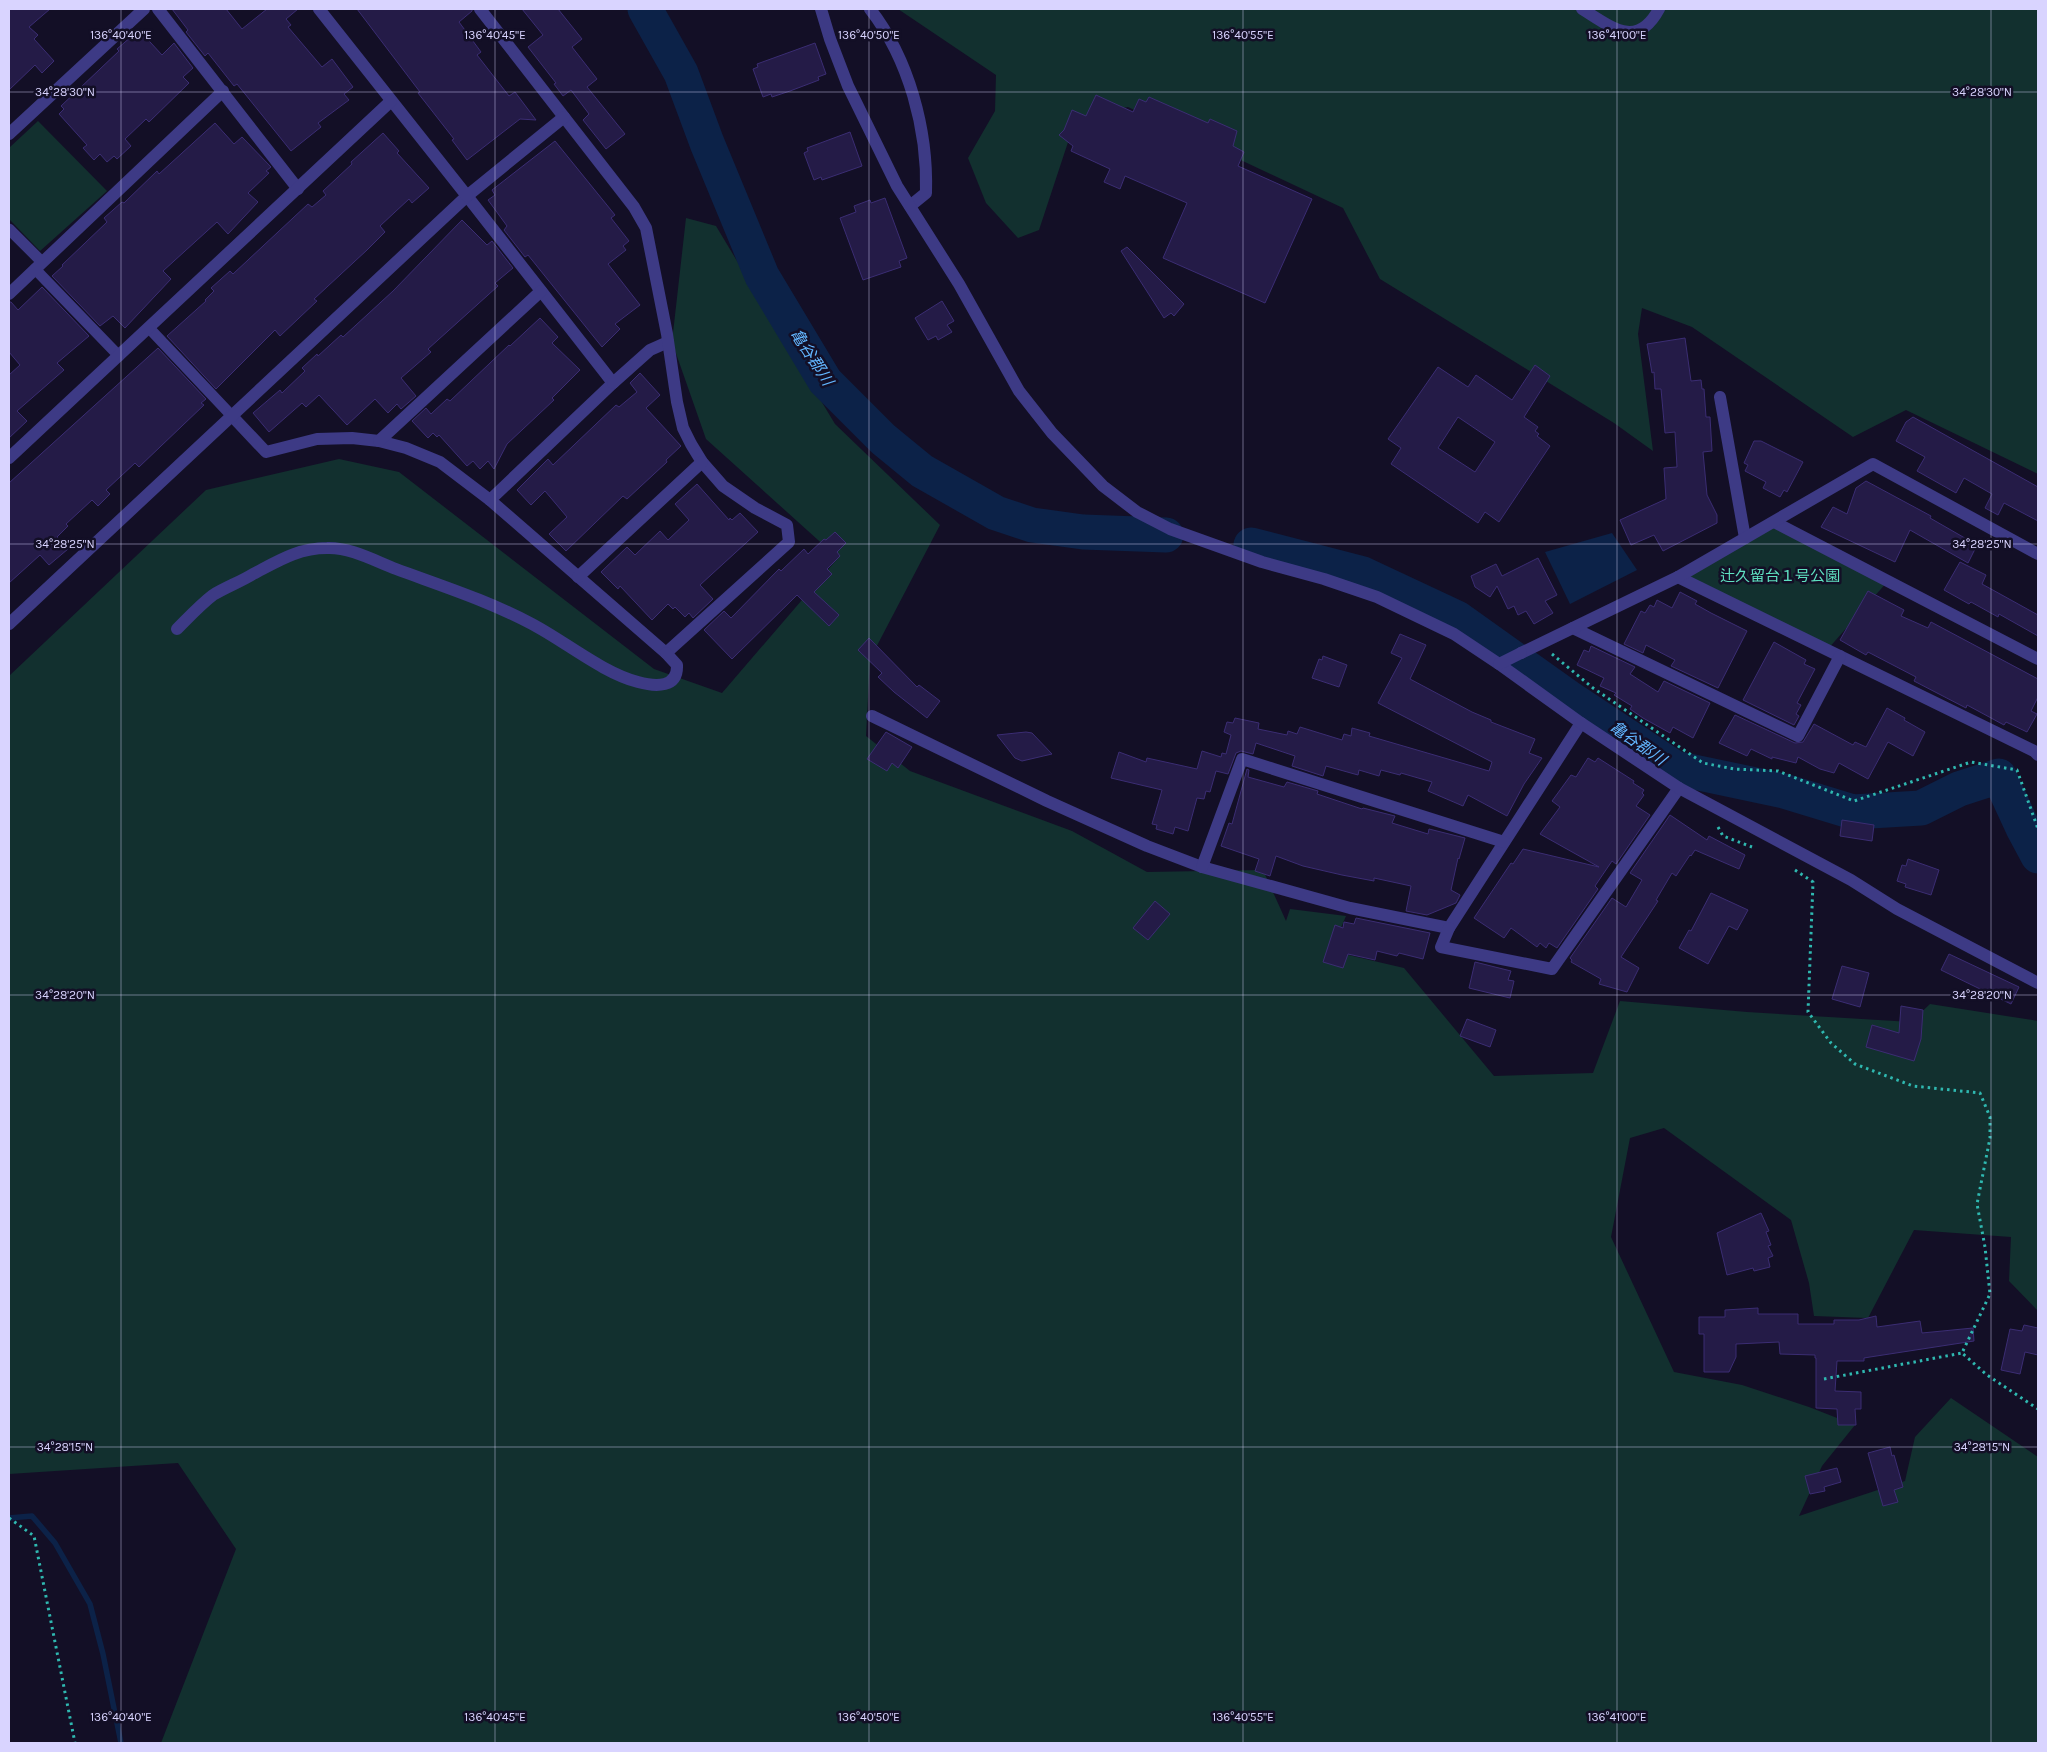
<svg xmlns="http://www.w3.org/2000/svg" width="2047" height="1752" font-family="Karla,'Noto Sans JP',sans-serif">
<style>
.green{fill:#12302f}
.water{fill:#0c2248}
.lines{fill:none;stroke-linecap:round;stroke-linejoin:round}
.stream{stroke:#0c2248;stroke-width:5.5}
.river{stroke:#0c2248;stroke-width:35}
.building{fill:#241b47;stroke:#3b2d73;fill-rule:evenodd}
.path{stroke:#2fb8b0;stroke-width:3;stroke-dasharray:2.5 4;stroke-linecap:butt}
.service{stroke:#3d3a85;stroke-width:11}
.minor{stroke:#3d3a85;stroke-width:12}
.tertiary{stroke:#3d3a85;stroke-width:12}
.ticks{fill:none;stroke:#d9d4ff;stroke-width:1;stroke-opacity:0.45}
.labels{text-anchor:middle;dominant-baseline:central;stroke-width:5;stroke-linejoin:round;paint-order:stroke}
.park-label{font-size:15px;fill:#5fe0c0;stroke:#130f26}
.water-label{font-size:16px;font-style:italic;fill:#62b6ff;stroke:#130f26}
.ticks-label{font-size:12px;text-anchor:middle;fill:#d9d4ff;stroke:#130f26;stroke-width:5;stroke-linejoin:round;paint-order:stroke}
</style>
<rect width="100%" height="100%" fill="#130f26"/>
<g class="green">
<polygon points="898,9 2038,9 2038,474 1906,410 1853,437 1692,327 1642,308 1638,334 1653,451 1614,423 1380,279 1343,208 1128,107 1076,118 1039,230 1018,238 986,203 968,158 995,111 996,75"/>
<polygon points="38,121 107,191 40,251 9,219 9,148"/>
<polygon points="686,218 716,226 835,424 940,525 870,659 866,736 910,771 1072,831 1147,872 1263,870 1286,921 1290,909 1346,916 1331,951 1404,968 1494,1076 1593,1073 1620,1001 1747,1012 1911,1022 1930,1004 2038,1021 2038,1311 2009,1281 2011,1237 1914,1230 1868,1318 1814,1316 1809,1283 1791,1220 1664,1128 1630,1138 1611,1237 1674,1372 1742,1385 1809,1407 1855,1425 1822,1466 1799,1516 1905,1481 1915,1437 1951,1398 2038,1457 2038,1743 161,1743 236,1549 178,1463 9,1474 9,676 206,490 339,459 399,472 654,669 722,693 838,558 706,439 672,342"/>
<polygon points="1774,522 1888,581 1827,650 1678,577"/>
</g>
<polygon class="water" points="1612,533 1637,570 1570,604 1545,552"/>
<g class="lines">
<polyline class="stream" points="9,1518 32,1516 55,1543 90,1604 103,1654 121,1743"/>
<g class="river">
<polyline points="645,9 681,73 707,143 762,276 825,381 883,439 922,471 996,513 1032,525 1083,532 1166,535"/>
<polyline points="1251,545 1363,574 1457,618 1568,697 1675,768 1784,791 1853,812 1921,808 1959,789 1999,776 2023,828 2038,856"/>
</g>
</g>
<g class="building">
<polygon points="9,9 50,9 29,27 38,35 34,39 54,61 42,73 35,65 9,90"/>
<polygon points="172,9 226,9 242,29 267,9 298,9 286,19 291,25 288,27 322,67 332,59 353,87 344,94 349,100 318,123 321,127 291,151 237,84 234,86 208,53 205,56 186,32 188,30"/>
<polygon points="357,9 472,9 472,11 459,22 481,52 477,55 509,96 515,92 536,120 520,119 467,160 452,140 454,139 418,93 420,92"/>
<polygon points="522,9 558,9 582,39 572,47 597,79 587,87 625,134 606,149 583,120 589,114 571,90 563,96 554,84 556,83 528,47 543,35"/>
<polygon points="139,30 162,55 174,43 193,68 183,77 189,83 149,122 146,119 125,139 131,146 117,159 114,156 107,162 100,154 94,160 83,148 87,145 59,114 64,109 61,106 119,51 117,49"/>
<polygon points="815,43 826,74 818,77 819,80 790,91 772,97 771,94 763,97 753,69 758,67 757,64"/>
<polygon points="1096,95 1133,112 1139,99 1146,102 1149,97 1208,123 1210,119 1237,131 1233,146 1244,152 1238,166 1312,199 1265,303 1163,258 1187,203 1125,176 1120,189 1104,182 1110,169 1071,151 1073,146 1059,135 1064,130 1072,110 1086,116"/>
<polygon points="215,123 234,144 242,137 271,167 266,171 269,173 248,193 258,202 228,234 217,222 163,271 171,279 125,328 113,316 100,326 52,276 63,266 62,265 107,222 104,218 122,202 124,203 157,171 159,174"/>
<polygon points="850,132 862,166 822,180 821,177 814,180 804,153 808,151 807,148"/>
<polygon points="383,133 399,151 397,153 429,188 412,203 409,199 380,226 385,232 367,250 314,299 317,301 280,336 275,330 216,389 167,336 206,301 205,300 214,291 211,288 230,271 233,274 308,204 312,207 326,195 323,191 352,164 351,162"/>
<polygon points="555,141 615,215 611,218 629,241 623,246 626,250 608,264 640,305 615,324 620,329 602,347 528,255 525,257 504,230 507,226 488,200 495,195 492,190"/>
<polygon points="885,198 907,258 899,261 901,267 863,280 840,218 856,212 854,206 870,200 871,203"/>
<polygon points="462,220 487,245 492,241 513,268 495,283 498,286 428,349 431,352 401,378 416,396 401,409 397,404 388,413 375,399 347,425 319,395 306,407 302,403 269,432 253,413 280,390 282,393 305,371 302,368 317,354 318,356 341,335 343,337 393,291"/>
<polygon points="1127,247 1184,304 1174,316 1171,313 1164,318 1121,251"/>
<polygon points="42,287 89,336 57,363 64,370 17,411 27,421 9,438 9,375 20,365 9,352 9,302 11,302 18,310"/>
<polygon points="942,301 954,321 947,325 952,332 938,340 936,336 928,340 915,318"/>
<polygon points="540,318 558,337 552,343 580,370 552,398 554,400 507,444 494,469 488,461 480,469 473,461 467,466 439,435 437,437 433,433 428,438 412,421 426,408 431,414 447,399 450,401 509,345 510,346"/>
<polygon points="1685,338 1691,381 1701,380 1702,389 1704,389 1706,417 1710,417 1712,451 1703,452 1707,495 1717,515 1717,523 1663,551 1654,535 1631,545 1620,520 1666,499 1664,468 1677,467 1675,432 1665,433 1661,389 1655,389 1654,372 1652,373 1647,344"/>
<polygon points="158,348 206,399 201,403 204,405 139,467 135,463 106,490 110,494 98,506 92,500 66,524 68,526 57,537 68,549 49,565 40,555 9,583 9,483"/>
<path d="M 1535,365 L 1550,376 L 1524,417 L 1538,427 L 1535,431 L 1539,434 L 1537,436 L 1550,446 L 1499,522 L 1485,512 L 1478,523 L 1391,464 L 1401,448 L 1388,439 L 1438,367 L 1468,387 L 1476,375 L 1512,400 ZM 1458,417 L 1495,442 L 1475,472 L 1438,448 Z"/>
<polygon points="640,373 660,395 646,408 681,446 666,460 667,462 627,499 623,496 566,551 549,534 567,517 545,491 531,505 517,490 548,459 553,465 616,405 619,407 637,392 630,383"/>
<polygon points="1913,417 2038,487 2038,521 2004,503 1998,515 1985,508 1992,494 1964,478 1956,493 1917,471 1925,457 1896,441 1906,422"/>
<polygon points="1754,441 1761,441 1803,462 1787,492 1784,490 1780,497 1763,488 1766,482 1745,471 1748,465 1744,463"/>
<polygon points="1866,481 1931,516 1930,518 1977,545 1968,563 1910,530 1895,562 1821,527 1833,507 1847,514 1856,488"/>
<polygon points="697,484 729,520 730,518 732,520 740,513 758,532 700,585 713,599 693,618 689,613 685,617 675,607 673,609 668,604 652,620 620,586 618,589 601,572 627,547 635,555 660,531 668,540 689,520 675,504"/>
<polygon points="835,532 846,543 837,552 840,556 827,569 832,574 814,592 839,615 829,626 797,595 732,659 704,630 724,611 731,618 779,569 781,571 804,549 808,554 824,539 826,540"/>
<polygon points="1538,558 1557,595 1545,601 1553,613 1534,624 1526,611 1518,615 1514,606 1508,609 1497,586 1490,597 1475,587 1471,576 1496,564 1502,576"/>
<polygon points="1960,562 1986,575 1982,584 2038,615 2038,636 1999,614 1998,617 1971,602 1969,604 1944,590"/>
<polygon points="1868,591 1904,610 1901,616 1928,628 1931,622 2038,679 2038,697 2031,711 2037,714 2027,732 2006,722 2004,725 1967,705 1966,708 1914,681 1916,677 1868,652 1866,655 1840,640"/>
<polygon points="1680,592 1697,601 1695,604 1711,613 1747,631 1718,688 1671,666 1675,660 1646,645 1643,653 1624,644 1641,611 1645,613 1650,605 1654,607 1657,600 1672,608"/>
<polygon points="1400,634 1426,645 1410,679 1472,712 1491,720 1491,722 1535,739 1529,753 1542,758 1524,784 1507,816 1468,795 1463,806 1428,791 1432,782 1401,773 1400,775 1381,770 1379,776 1359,770 1358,775 1326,766 1323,776 1292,766 1295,756 1256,743 1253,754 1241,751 1236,753 1228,774 1216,771 1210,792 1206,791 1204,799 1197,798 1188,831 1175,827 1173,834 1156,829 1157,825 1152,824 1162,790 1111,778 1119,752 1146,762 1147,758 1197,769 1202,751 1221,757 1222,753 1226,754 1231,735 1224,732 1227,722 1233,723 1235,718 1259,723 1258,729 1287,735 1288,731 1297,734 1300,727 1342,740 1344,734 1351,736 1352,728 1370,733 1369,736 1489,771 1492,762 1378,703 1402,658 1391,653"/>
<polygon points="869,638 917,687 919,685 940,701 927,718 894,692 878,677 882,673 858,650"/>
<polygon points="1774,642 1806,660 1804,664 1815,669 1797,703 1801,705 1796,714 1799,716 1794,725 1743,700"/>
<polygon points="1591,646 1635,667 1630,674 1658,692 1664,681 1710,703 1693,738 1673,727 1670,733 1643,718 1630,709 1632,706 1614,695 1616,693 1600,686 1604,678 1577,665 1584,650 1589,652"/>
<polygon points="1323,656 1347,665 1339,687 1312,678 1319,659 1322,660"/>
<polygon points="1887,708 1905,718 1904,720 1925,732 1913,756 1888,742 1868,779 1839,763 1834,773 1820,769 1798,757 1796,763 1772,757 1772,759 1751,749 1747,756 1719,743 1735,715 1795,743 1803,742 1814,724 1853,745 1855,742 1866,747"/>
<polygon points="886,732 912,747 898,768 892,763 887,771 867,759"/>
<polygon points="1026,732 1032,733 1052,754 1022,761 1015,758 997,735"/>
<polygon points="1588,758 1595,762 1598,758 1634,781 1633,783 1644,790 1642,793 1644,795 1636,806 1650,815 1616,864 1612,861 1595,886 1598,889 1557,948 1549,943 1546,948 1540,943 1537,947 1511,928 1504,938 1474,918 1511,863 1513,864 1523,849 1599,867 1540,834 1560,807 1552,801 1571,775 1576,777"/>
<polygon points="1247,769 1249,770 1248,777 1284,787 1287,782 1318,791 1317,794 1362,809 1363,808 1395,816 1392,823 1428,834 1429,829 1465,838 1459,859 1458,858 1451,890 1460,895 1456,903 1427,915 1406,911 1411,886 1374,878 1374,881 1342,875 1303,866 1276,856 1270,876 1255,871 1259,859 1221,846 1229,823 1232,824"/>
<polygon points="1670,815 1707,840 1709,836 1745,855 1739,869 1695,850 1691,856 1690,855 1676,876 1672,873 1656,900 1658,901 1621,957 1639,968 1627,992 1599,984 1601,979 1571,962 1572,960 1570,958 1612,898 1626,907 1642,880 1630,873"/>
<polygon points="1842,820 1874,825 1872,841 1840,836"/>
<polygon points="1908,859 1939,870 1931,895 1905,887 1906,884 1897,881 1902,865 1906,866"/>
<polygon points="1711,893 1748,910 1737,930 1729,926 1708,964 1679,948 1689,930 1691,931"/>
<polygon points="1155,901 1170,914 1148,940 1133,928"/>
<polygon points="1356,918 1430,933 1423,959 1399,953 1397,956 1377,951 1375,960 1348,954 1343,968 1323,962 1335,925 1343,928 1344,922 1354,924"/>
<polygon points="1949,954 2019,987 2011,1004 1941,970"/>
<polygon points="1475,962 1511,971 1508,980 1514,981 1510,998 1469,988"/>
<polygon points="1842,966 1869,973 1860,1007 1832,999"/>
<polygon points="1901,1006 1923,1010 1921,1039 1914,1061 1866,1047 1872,1025 1899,1033"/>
<polygon points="1467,1019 1496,1030 1490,1047 1460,1036"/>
<polygon points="1761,1213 1769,1231 1766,1232 1771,1245 1768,1246 1773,1256 1768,1258 1770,1267 1754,1271 1753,1268 1727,1275 1717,1233"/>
<polygon points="1758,1308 1758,1314 1798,1314 1798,1324 1834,1324 1834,1320 1859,1320 1876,1316 1877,1327 1920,1321 1922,1333 1973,1328 1974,1341 1870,1357 1864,1358 1864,1361 1837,1361 1835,1391 1861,1392 1861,1409 1855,1409 1856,1425 1838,1425 1837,1409 1816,1408 1816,1358 1815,1358 1815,1355 1780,1354 1779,1342 1736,1344 1736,1357 1729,1372 1704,1372 1704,1334 1699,1334 1699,1317 1725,1317 1725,1310"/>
<polygon points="2024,1325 2038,1328 2038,1355 2025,1352 2020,1374 2001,1370 2010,1329 2022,1331"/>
<polygon points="1890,1447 1892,1456 1894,1455 1903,1487 1894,1490 1898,1502 1883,1506 1868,1453"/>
<polygon points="1837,1468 1841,1482 1824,1487 1825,1491 1810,1494 1805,1476"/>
</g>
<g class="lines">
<g class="path">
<polyline points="1552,654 1593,688 1703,763 1734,769 1778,771 1854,801 1971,762 2017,770 2038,829"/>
<polyline points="1718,827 1723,836 1752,847"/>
<polyline points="1795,870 1813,882 1808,1012 1831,1043 1855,1064 1913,1086 1980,1093 1990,1117 1990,1138 1977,1204 1985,1247 1990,1294 1962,1353 1987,1375 2038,1409"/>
<polyline points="1824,1379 1962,1353"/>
<polyline points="9,1518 34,1536 75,1743"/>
</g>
<g class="service">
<polyline points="9,229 42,262"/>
<polyline points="35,269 119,356"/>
<polyline points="149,328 231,415"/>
</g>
<g class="minor">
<polyline points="158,9 298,189"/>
<path d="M 870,9 C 909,59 928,130 926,193 L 910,206"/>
<path d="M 1582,9 C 1611,27 1637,50 1659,9"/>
<polyline points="9,134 144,9"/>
<polyline points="467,196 613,383 490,500"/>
<polyline points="9,294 223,91"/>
<polyline points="613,383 650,350 668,342"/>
<polyline points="1720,397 1745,538"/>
<polyline points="231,415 266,452 317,439 352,438 379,441 406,448 440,462 490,500 666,653 789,542 787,525 755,508 723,486 702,462 691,444 683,428 677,402 667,334 646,228 634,207 480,9"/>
<polyline points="379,441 541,291"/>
<polyline points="1774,522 2038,659"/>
<polyline points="578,577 702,462"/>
<polyline points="1678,577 2034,751 2038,755"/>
<polyline points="9,624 467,196 564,117"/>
<polyline points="1573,628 1798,736 1840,656"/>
<path d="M 177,629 C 189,617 200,605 213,595 C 226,587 240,582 253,574 C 278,561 298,548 327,548 C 350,547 375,561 396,569 C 442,586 489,601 532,624 C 566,642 603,673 638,682 C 656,687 678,688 677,665 L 666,653"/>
<polyline points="1521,653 1678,577 1873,464 2038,554"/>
<polyline points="872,716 1047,801 1147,846 1202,867 1350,908 1449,928 1581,723"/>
<polyline points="1202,867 1242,759 1504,842"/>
<polyline points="1449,928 1441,947 1552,969 1679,788"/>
</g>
<g class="tertiary">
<polyline points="319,9 467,196"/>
<polyline points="821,9 830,39 848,86 897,186 959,284 1019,391 1052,433 1103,486 1137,512 1170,529 1262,562 1324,579 1377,597 1454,634 1499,664 1581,723 1679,788 1851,880 1897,909 2038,983"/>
<polyline points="9,458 391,101"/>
<polyline points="1499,664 1521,653"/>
</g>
</g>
<path class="ticks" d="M 121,9 L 121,1743M 495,9 L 495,1743M 869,9 L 869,1743M 1243,9 L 1243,1743M 1617,9 L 1617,1743M 1991,9 L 1991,1743M 9,92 L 2038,92M 9,544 L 2038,544M 9,995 L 2038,995M 9,1447 L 2038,1447"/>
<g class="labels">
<g class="park-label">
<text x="1780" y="576">辻久留台１号公園</text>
</g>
<g class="water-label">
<text transform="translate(812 357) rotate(57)">亀谷郡川</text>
<text transform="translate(1638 743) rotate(35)">亀谷郡川</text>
</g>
</g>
<g class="ticks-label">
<text x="121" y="39">136°40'40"E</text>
<text x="495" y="39">136°40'45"E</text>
<text x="869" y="39">136°40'50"E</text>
<text x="1243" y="39">136°40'55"E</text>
<text x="1617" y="39">136°41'00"E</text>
<text x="65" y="96">34°28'30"N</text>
<text x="1982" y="96">34°28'30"N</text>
<text x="65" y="548">34°28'25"N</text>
<text x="1982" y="548">34°28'25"N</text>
<text x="65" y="999">34°28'20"N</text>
<text x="1982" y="999">34°28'20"N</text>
<text x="65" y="1451">34°28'15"N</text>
<text x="1982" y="1451">34°28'15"N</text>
<text x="121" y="1721">136°40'40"E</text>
<text x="495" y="1721">136°40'45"E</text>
<text x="869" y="1721">136°40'50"E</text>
<text x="1243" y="1721">136°40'55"E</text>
<text x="1617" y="1721">136°41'00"E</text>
</g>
<rect width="2047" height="1752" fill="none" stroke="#d9d4ff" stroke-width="20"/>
</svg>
